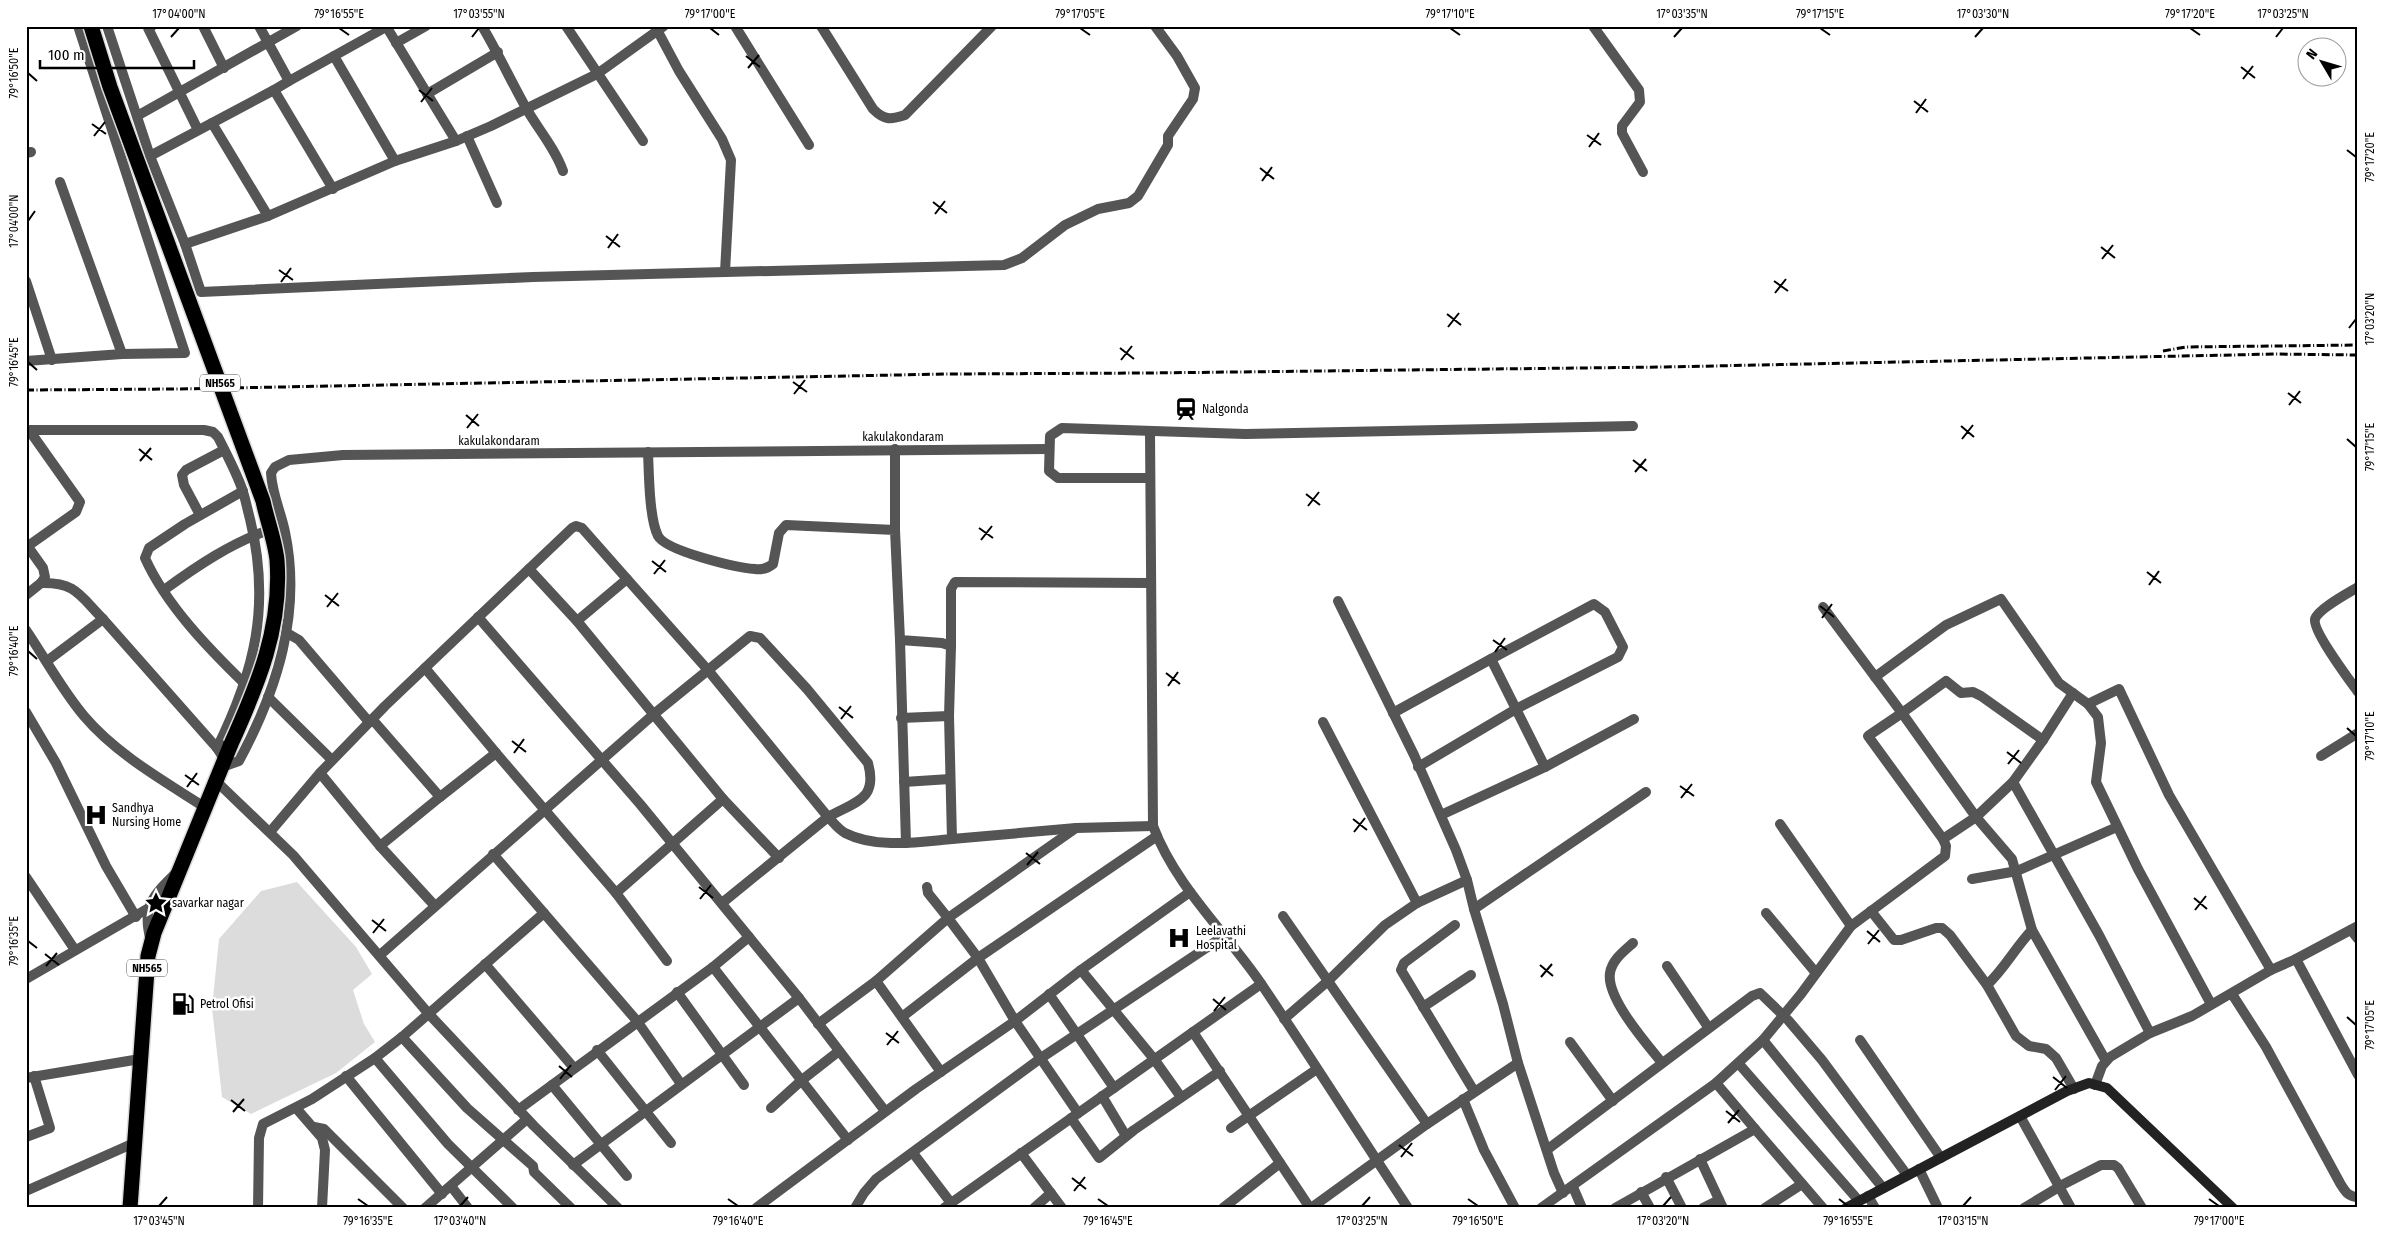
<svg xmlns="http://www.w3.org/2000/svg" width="2384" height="1234" font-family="'Fira Sans Condensed',sans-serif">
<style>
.green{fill:#dcdcdc}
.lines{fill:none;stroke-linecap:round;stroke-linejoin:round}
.highway-casing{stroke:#dbdbdb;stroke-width:18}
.street{stroke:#555;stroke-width:10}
.secondary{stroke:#222;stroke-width:10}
.highway{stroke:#000;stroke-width:15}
.rail{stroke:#000;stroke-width:3;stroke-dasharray:8 2.5 1 2.5;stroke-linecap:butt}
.highway-bridge-casing{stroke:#dbdbdb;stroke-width:18;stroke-linecap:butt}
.highway-bridge{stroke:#000;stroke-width:15}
.ticks{fill:none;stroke:#000;stroke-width:2}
.labels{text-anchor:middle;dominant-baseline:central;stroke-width:5;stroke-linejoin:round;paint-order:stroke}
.shield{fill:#fff;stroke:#4c4c4c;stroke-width:1}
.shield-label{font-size:11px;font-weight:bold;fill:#000}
.poi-label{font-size:12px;fill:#000;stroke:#fff;text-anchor:start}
.street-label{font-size:12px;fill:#000;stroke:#fff}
.neatline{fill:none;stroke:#000;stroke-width:2}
.ticks-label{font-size:12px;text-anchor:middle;fill:#000}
</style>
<rect width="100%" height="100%" fill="#fff"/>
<polygon class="green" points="297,882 356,947 372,974 353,990 364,1024 375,1042 336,1073 251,1114 222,1097 212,1008 219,939 261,891"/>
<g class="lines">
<defs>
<polyline id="highway" points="130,1208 148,956 154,933 231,744"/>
</defs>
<use href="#highway" class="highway-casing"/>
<g class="street">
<polyline points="107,26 150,156 185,244 201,292 533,277 1004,265 1022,258 1065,225 1098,209 1129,203 1138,196 1168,145 1168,136 1193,99 1195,88 1177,56 1155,26"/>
<polyline points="152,26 148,28 198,130"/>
<polyline points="203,26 224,68"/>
<polyline points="259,26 289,81 274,90 333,189"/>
<polyline points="386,26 456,141"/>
<path d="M 482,26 C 498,53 511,81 526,108 C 538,129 555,148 563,171"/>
<polyline points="566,26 643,141"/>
<polyline points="655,26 679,71 722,139 731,160 725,272"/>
<polyline points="735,26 809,145"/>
<path d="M 821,26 L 873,109 C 884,120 890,120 905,115 L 992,26"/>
<polyline points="1593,26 1639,90 1640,102 1622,126 1622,133 1643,172"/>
<polyline points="396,43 426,26"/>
<polyline points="334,56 395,161"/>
<polyline points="289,81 386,27"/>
<polyline points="427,94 498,52"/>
<polyline points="137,116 297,26"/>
<polyline points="212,123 268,216"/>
<polyline points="467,136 497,203"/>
<polyline points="26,153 31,152"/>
<polyline points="150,156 274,90"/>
<polyline points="60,182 122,354"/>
<polyline points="185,244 268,216 395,161 456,141 491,126 597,74 664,26"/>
<polyline points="26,281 52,360"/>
<polyline points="26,361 122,354 185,353 78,26"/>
<path d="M 26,430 L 204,430 L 213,432 L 218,437 C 226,453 235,470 241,486 C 245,496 247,508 250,519 C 271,605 255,671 217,748 L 225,760"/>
<path d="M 1150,432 L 1153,826 C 1176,887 1226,932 1262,985 C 1312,1059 1359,1134 1408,1208"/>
<polyline points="895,449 895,530"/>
<path d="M 648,452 C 649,473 649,518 658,536 C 666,551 737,568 755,569 C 762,570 768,568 773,564 L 779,533 L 786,525 L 895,530 L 900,640 L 942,643 L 951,646 L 949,716 L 952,839 L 1076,828 L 1153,826"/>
<polyline points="1149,478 1058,478 1049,471 1050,436 1062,428 1245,434 1633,426"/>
<path d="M 243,491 L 185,524 L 149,548 L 145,558 C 166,605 209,649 245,684"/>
<polyline points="200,515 184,485 182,475 186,470 224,450"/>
<polyline points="26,544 43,568 45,577 41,583 26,595"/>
<polyline points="28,546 76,512 80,502 29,430"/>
<polyline points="529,569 577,621 723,799 616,893"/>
<polyline points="627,579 707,669 828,817 722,903"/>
<path d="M 41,583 C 76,582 80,596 103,619"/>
<path d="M 2358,587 C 2348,593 2318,609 2315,619 C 2312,630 2350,681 2358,692"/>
<path d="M 164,590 C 197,566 231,543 269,530"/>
<polyline points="1338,601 1414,755 1456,850 1467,880 1474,909 1503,1004 1518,1063 1554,1173 1563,1193"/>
<polyline points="478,617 640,804 749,937 713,967 518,1110"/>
<path d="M 26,630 C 45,658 62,690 84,716 C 116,754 164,781 206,808"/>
<polyline points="287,633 299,640 369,722"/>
<polyline points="900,640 906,843"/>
<polyline points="951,646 951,589 955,582 1151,583"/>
<polyline points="47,661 103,619 217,748"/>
<polyline points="425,668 496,753 440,797"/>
<polyline points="1875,677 1946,625 2001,599 2059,683 2088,704 2098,717 2101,743 2096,782 2138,869 2211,1004"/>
<polygon points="1946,681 1961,693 1973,692 1981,696 2043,740 2013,782 1976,817 1902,713"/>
<polyline points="268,697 332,760"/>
<polyline points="2088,704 2119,689 2169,795 2271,970"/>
<polyline points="26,712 56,763 106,866 136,917"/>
<polyline points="1393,713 1491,659"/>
<polyline points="901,718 949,716"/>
<polyline points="372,719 440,797 380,846"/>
<polyline points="1323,722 1417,903"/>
<polyline points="2043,740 2073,693"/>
<polyline points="496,753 616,893 667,961"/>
<polyline points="2321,756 2358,733"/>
<path d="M 222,767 L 239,761 C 277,690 302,613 285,532 C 281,512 272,494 271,473 L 275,467 L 289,460 L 343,455 L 1049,449"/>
<polyline points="1418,767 1516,709 1618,657 1623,647 1605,612 1594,604 1491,659 1545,767"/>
<polyline points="320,773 380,846 435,906"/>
<polyline points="217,782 293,855 428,1013 534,1126 618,1208"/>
<polyline points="904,782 950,779"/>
<polyline points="2013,782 2099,935 2150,1033"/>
<polyline points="723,799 779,858"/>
<polyline points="1441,815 1545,767 1634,719"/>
<polyline points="1780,824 1851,926"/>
<polyline points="270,832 320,773 385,706 572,528 576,526 582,528 627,579 577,621"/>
<polyline points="1943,839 1976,817 2012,859 2032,930 2106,1061"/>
<polyline points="493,854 637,1021 681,1084"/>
<polyline points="26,877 75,950"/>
<polyline points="1972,879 2017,871 2117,827"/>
<polyline points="1474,909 1646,792"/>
<polyline points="1871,911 1894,940 1901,940 1936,928 1942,928 1950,935 1987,985 2016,1036 2029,1046 2046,1049 2056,1058 2074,1089"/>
<polyline points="1766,913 1816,973"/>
<polyline points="1283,916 1427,1124"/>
<polyline points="1455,925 1404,963 1401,970 1474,1091"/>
<polyline points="2351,930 2358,939"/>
<polyline points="749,937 799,998"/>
<path d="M 151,941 C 141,907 153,895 177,872"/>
<path d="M 1633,943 C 1624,951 1612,960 1610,973 C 1606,998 1647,1044 1662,1063"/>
<path d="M 380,955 L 654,714 L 750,636 L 760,638 L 807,689 L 868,763 C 878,800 856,801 828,817 C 833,822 838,829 845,833 C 876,849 919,842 952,839"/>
<polyline points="2296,959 2358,1075"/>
<polyline points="485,964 574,1068"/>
<polyline points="1667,966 1708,1027"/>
<polyline points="713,967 848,1140"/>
<polyline points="1081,970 1154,1059 1181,1097"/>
<polyline points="26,979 147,909"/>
<polyline points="876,981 941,1072"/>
<path d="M 1987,985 C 2005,968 2015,948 2032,930"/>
<polyline points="677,992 744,1085"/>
<polyline points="1049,994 1114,1088"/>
<path d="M 2232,994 L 2266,1047 L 2340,1183 C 2345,1191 2348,1197 2358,1197"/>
<polyline points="1423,1007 1471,975"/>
<polyline points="902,1017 978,958 948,918 1076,828"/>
<polyline points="1284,1019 1328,981 1385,925 1417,903 1467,880"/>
<polyline points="818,1024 876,981 948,918 928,893 927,887"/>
<polyline points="1193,1032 1310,1208"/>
<polyline points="402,1037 467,1108 533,1166 534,1172 571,1208"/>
<polyline points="1763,1040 1883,1188"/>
<polyline points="1860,1040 1941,1158"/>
<polyline points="1570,1042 1613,1101"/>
<polyline points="597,1050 671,1143"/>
<polyline points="375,1058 448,1144 513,1208"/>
<polyline points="1739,1064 1859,1201"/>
<polyline points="346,1076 442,1194"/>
<polyline points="26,1078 140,1059"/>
<polyline points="1716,1083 1755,1129"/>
<polyline points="552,1085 627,1176"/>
<polyline points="2095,1085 2102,1066 2110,1057 2150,1033 2192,1016 2271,970 2296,959 2358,926"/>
<polyline points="1102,1096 1126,1136"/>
<polyline points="1463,1099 1484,1150 1515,1208"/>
<polyline points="296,1108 322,1138 325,1150 322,1208"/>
<polyline points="771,1108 802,1080 839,1051"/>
<polyline points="1078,1113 1015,1021 978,958 1157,836"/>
<polyline points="2020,1116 2071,1208"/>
<polyline points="1071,1118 1099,1158 1134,1130 1220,1071"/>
<polyline points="314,1127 324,1129 403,1208"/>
<polyline points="1231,1128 1317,1069"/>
<polyline points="26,1137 50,1128 34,1076"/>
<polyline points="1548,1149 1752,996 1760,993 1788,1020 1822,1060 1907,1175"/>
<polyline points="913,1153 951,1203"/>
<polyline points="1021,1153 1062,1208"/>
<polyline points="1700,1159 1723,1208"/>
<polyline points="573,1165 799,998 885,1111"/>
<polyline points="1919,1169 1938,1208"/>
<polyline points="1666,1177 1682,1208"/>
<polyline points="451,1186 468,1208"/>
<polyline points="1573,1187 1582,1208"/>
<polyline points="26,1191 134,1143"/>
<polyline points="1641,1192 1650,1208"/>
<polyline points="1868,1196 1875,1208"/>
<polyline points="258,1208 259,1138 263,1124 312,1099 375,1058 402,1037 544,913"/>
<polyline points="425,1208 527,1119"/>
<polyline points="756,1208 916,1089 1015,1021 1081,970 1190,892"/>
<polyline points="855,1208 864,1193 876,1179 1041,1058 1224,936"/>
<polyline points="944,1208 1261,984"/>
<polyline points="1034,1208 1051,1193"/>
<polyline points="1223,1208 1280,1163"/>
<polyline points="1311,1208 1427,1124 1518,1063"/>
<polyline points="1541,1208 1716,1083 1763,1040 1801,994 1851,926 1945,856 1946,846 1943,839 1868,736 1902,713 1823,607"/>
<polyline points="1615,1208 1755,1129 1823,1208"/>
<polyline points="1703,1208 1719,1200"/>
<polyline points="1765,1208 1802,1184"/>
<polyline points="2024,1208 2064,1184 2101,1165 2114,1165 2118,1168 2142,1208"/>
</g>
<polyline class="secondary" points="1846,1208 2067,1091 2089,1083 2107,1088 2233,1208"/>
<use href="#highway" class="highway"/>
<g class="rail">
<polyline points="2163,351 2186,347 2358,345"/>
<polyline points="26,390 178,389 947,374 1148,373 1665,367 2277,354 2358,355"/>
</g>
<defs>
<path id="highway-bridge" d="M 91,26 L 110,87 L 263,501 C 267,520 275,541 277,560 C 282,628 258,684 231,744"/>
</defs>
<use href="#highway-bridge" class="highway-bridge-casing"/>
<use href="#highway-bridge" class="highway-bridge"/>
</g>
<path class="ticks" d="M 339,28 L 349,35M 710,28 L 719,35M 1080,28 L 1090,35M 1450,28 L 1460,35M 1820,28 L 1830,35M 2190,28 L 2200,35M 171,37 L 179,28M 472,37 L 479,28M 1674,37 L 1682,28M 1975,37 L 1983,28M 2276,37 L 2283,28M 746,56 L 760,67M 2241,67 L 2255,78M 748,68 L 759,55M 28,73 L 37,81M 2243,79 L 2253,66M 419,90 L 433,101M 1914,101 L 1928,112M 421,102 L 432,88M 1916,113 L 1926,99M 92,124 L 106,134M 1587,135 L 1601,145M 94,136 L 105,122M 1589,147 L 1599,133M 2347,150 L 2356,157M 1260,168 L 1274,179M 1262,181 L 1272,167M 933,202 L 947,213M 935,214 L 945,201M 28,221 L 35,211M 606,236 L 620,247M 2101,247 L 2115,258M 608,248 L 618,234M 2102,259 L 2113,245M 279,270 L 293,280M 1774,281 L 1788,291M 281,282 L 291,268M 1775,293 L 1786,279M 1447,314 L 1461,325M 1448,327 L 1459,313M 2349,328 L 2356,319M 1120,348 L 1134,359M 1121,360 L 1132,346M 28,362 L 37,370M 793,382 L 807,392M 2288,393 L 2301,403M 794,394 L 805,380M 2289,405 L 2300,391M 466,415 L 479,426M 1961,426 L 1974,437M 467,428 L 478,414M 1962,439 L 1973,425M 2347,439 L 2356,447M 139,449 L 152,460M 1633,460 L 1647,471M 140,461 L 151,448M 1635,472 L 1646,459M 1306,494 L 1320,505M 1308,506 L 1319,492M 979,528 L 993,538M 981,540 L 992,526M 652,561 L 666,572M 2147,572 L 2161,583M 654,574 L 665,560M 2149,585 L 2159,571M 325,595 L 339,606M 1820,606 L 1834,617M 327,607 L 338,593M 1822,618 L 1832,604M 1493,640 L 1507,650M 28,651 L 37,659M 1495,652 L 1505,638M 1166,673 L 1180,684M 1168,686 L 1178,672M 839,707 L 853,718M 841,719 L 851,706M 2347,728 L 2356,736M 512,741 L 526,752M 2007,752 L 2021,763M 514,753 L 524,739M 2008,764 L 2019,750M 185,775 L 199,785M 1680,786 L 1694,796M 187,787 L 197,773M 1681,798 L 1692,784M 1353,819 L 1367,830M 1354,832 L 1365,818M 1026,853 L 1040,864M 1027,865 L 1038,852M 699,887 L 713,898M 2194,898 L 2207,909M 700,899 L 711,885M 2195,910 L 2206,896M 372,920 L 386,931M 1867,931 L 1880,942M 373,933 L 384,919M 28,941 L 37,948M 1868,944 L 1879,930M 45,954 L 59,965M 1540,965 L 1553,976M 46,966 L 57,953M 1541,977 L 1552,964M 1213,999 L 1226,1010M 1214,1011 L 1225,997M 2347,1017 L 2356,1025M 886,1033 L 899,1043M 887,1045 L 898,1031M 559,1066 L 572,1077M 2053,1077 L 2067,1088M 560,1079 L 571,1065M 2055,1090 L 2066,1076M 231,1100 L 245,1111M 1726,1111 L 1740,1122M 233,1112 L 244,1099M 1728,1123 L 1739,1110M 1399,1145 L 1413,1156M 1401,1157 L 1412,1143M 1072,1178 L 1086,1189M 1074,1191 L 1085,1177M 358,1199 L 368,1206M 728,1199 L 738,1206M 1098,1199 L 1108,1206M 1468,1199 L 1478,1206M 1839,1199 L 1848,1206M 2209,1199 L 2219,1206M 159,1206 L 167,1197M 460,1206 L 468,1197M 1362,1206 L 1370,1197M 1663,1206 L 1671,1197M 1963,1206 L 1971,1197"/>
<defs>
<symbol id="station-bare" viewBox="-9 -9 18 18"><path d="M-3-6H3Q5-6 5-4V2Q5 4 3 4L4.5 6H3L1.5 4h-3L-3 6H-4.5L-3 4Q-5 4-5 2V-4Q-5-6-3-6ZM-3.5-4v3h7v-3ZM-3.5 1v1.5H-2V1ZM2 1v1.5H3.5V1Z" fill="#000" stroke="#fff" stroke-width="2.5" paint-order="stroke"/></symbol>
<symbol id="hospital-bare" viewBox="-9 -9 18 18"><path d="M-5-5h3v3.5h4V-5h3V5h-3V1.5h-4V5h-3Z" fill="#000" stroke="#fff" stroke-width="2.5" paint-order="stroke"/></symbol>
<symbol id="sight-bare" viewBox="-9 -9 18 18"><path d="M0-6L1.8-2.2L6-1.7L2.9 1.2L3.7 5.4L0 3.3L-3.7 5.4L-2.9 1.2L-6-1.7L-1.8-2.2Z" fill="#000" stroke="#fff" stroke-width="2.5" paint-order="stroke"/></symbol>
<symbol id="fuel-bare" viewBox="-9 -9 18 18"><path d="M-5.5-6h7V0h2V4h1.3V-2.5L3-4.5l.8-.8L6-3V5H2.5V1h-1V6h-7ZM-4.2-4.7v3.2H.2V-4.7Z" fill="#000" stroke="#fff" stroke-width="2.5" paint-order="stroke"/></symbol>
</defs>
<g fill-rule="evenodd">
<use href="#station-bare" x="1170" y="393" width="32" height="32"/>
<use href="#hospital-bare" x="80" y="799" width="32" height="32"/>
<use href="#sight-bare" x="140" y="887" width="32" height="32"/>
<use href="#hospital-bare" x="1163" y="922" width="32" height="32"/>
<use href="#fuel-bare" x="167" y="988" width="32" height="32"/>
</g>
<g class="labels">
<g class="shield">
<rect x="200" y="374.5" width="40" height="17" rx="4"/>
<rect x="127" y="959.5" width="40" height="17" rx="4"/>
</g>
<g class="shield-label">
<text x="220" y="383">NH565</text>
<text x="147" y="968">NH565</text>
</g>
<g class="poi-label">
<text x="1202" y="409">Nalgonda</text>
<text x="112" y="808">Sandhya<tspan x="112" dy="14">Nursing Home</tspan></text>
<text x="172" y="903">savarkar nagar</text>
<text x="1196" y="931">Leelavathi<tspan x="1196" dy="14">Hospital</tspan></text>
<text x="200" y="1004">Petrol Ofisi</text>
</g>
<g class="street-label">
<text x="903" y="437">kakulakondaram</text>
<text x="499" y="441">kakulakondaram</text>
</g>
</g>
<rect width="2384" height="1234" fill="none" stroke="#ffffff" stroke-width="55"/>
<g transform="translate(2322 62) rotate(308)"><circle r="24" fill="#ffffff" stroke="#999999"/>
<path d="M0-4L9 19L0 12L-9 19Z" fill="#000000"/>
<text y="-8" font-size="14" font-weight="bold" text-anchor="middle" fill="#000000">N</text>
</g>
<path d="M40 60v8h154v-8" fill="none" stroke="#000000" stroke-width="2.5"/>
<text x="48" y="60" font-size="15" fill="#000000" stroke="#ffffff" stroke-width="4" paint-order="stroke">100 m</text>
<rect x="28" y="28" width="2328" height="1178" class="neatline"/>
<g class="ticks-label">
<text x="179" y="18">17°04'00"N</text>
<text x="339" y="18">79°16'55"E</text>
<text x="479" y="18">17°03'55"N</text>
<text x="710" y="18">79°17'00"E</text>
<text x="1080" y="18">79°17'05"E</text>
<text x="1450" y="18">79°17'10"E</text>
<text x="1682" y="18">17°03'35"N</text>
<text x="1820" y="18">79°17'15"E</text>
<text x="1983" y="18">17°03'30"N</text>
<text x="2190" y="18">79°17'20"E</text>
<text x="2283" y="18">17°03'25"N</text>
<text transform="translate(14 73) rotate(-90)" y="4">79°16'50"E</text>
<text transform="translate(2370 157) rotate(-90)" y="4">79°17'20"E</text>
<text transform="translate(14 221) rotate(-90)" y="4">17°04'00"N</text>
<text transform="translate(2370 319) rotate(-90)" y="4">17°03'20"N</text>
<text transform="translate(14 362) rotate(-90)" y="4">79°16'45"E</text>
<text transform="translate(2370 447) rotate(-90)" y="4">79°17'15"E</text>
<text transform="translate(14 651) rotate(-90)" y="4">79°16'40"E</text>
<text transform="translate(2370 736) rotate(-90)" y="4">79°17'10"E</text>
<text transform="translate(14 941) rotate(-90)" y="4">79°16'35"E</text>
<text transform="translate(2370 1025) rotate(-90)" y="4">79°17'05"E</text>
<text x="159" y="1225">17°03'45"N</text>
<text x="368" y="1225">79°16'35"E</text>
<text x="460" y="1225">17°03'40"N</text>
<text x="738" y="1225">79°16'40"E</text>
<text x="1108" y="1225">79°16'45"E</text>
<text x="1362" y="1225">17°03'25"N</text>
<text x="1478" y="1225">79°16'50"E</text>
<text x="1663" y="1225">17°03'20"N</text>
<text x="1848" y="1225">79°16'55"E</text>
<text x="1963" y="1225">17°03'15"N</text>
<text x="2219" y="1225">79°17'00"E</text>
</g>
</svg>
